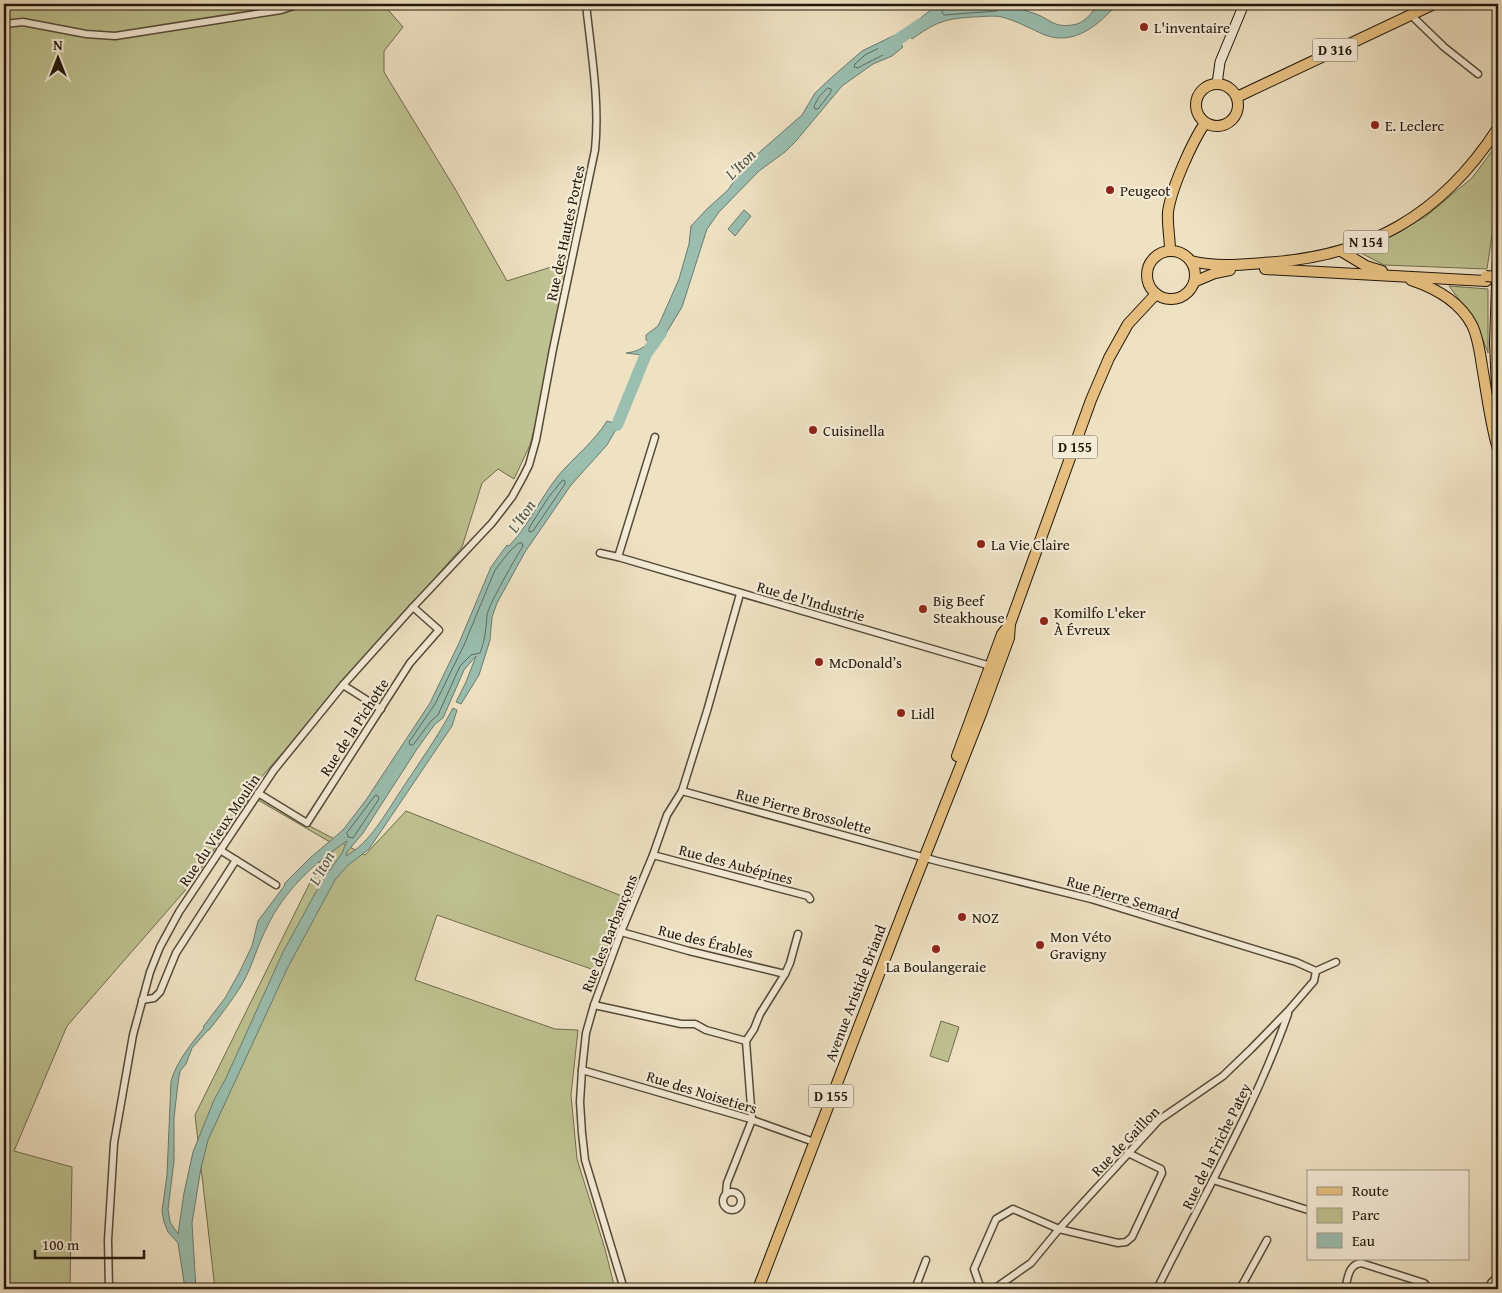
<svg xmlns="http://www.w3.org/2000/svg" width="1502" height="1293" font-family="'Gentium Book Plus',serif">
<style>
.green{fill:#bec290;stroke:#6f6c4d}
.water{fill:#9abeb0;stroke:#697b6e;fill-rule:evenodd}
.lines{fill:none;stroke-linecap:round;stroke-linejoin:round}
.shore{stroke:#5d6a5d;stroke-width:1}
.river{stroke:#9abeb0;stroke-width:12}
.minor-casing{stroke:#544a38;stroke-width:9}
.secondary-casing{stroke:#20170a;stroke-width:11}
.primary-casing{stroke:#20170a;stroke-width:12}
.trunk-casing{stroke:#20170a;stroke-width:12}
.minor{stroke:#f5ecd8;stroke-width:6}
.secondary{stroke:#f5ecd8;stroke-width:9}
.primary{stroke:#e8c182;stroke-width:10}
.trunk{stroke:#e8c182;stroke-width:10}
.trunk-bridge-casing{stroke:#20170a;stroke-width:12;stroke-linecap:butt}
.trunk-bridge{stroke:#e8c182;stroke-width:10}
.poi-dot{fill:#8f2418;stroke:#f5ecd8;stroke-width:2}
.labels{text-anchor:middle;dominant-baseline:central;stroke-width:4.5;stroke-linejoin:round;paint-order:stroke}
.shield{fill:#f5ecd8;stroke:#605748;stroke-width:1}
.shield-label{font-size:14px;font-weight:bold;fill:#20170a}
.poi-label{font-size:15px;fill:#20170a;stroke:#f5ecd8;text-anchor:start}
.street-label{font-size:15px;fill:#20170a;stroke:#f5ecd8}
.water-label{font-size:16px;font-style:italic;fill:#4b5144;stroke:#f5ecd8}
</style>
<rect width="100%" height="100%" fill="#efe2c3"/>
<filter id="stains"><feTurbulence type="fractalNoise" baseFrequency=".004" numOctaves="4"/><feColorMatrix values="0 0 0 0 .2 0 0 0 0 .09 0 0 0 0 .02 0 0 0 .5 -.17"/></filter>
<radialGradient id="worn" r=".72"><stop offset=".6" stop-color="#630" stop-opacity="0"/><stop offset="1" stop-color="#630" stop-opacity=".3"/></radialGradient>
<g class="green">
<polygon points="4,4 383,4 403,27 384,51 384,72 454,187 507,281 570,261 542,398 530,445 514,479 498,469 482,483 462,547 251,789 302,822 365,855 406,811 627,898 597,971 437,915 415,980 555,1029 578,1030 571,1095 577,1159 605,1249 615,1289 215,1289 195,1115 330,842 251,796 189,886 67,1026 14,1151 72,1167 70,1289 4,1289"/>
<polygon points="1498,143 1498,195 1487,269 1384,265 1359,252 1425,217 1472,178"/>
<polygon points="1449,286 1488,289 1488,353 1476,322"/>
<polygon points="941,1021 959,1027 948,1062 930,1056"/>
</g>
<g class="water">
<path d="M 1098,4 L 1117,4 C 1099,25 1074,46 1045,35 C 1031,29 1017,21 1002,17 C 992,15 982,17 972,17 C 943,19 935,23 912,39 L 906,31 C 917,22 927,10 940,6 C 948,4 956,5 964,5 C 988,5 1013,5 1036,14 C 1050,19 1054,28 1072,25 C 1084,24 1092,13 1098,4 Z"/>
<path d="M 895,35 L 903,47 L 892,56 L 873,64 L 842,86 L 796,141 L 785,152 L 759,171 L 719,212 L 707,229 L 682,307 L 657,348 L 652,345 L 651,346 L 651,356 L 626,353 C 635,352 643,349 649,342 L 646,340 L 646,335 L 658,326 L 660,322 L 679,279 L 689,244 L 691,226 L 708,208 L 728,190 L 746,164 L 802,115 L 815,93 L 832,77 L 862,51 Z"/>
<polygon points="744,210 751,216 735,236 728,229"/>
<path d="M 621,410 L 626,412 L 607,445 L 571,485 L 525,552 L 497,603 L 492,617 L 490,640 L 479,675 L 461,704 L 456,702 L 466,682 L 476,656 L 464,670 L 443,718 L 435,724 L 417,749 L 363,833 L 347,852 L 346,856 C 370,843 385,814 400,792 C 418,764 438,737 453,708 L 457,710 L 452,726 L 369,849 L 347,866 L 335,880 L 287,969 L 208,1140 L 201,1168 L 192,1223 L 196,1289 L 185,1289 L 178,1243 L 168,1232 L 164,1222 L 162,1211 L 167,1175 L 171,1081 C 177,1061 191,1044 204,1028 L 203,1027 L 225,998 L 239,973 L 252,946 L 258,921 L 285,885 L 284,884 L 311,857 L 343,830 L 366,800 L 430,703 L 459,643 L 491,567 L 507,545 L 509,546 C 528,526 540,499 558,476 C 574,457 594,442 607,421 L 614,423 ZM 347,841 L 342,853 L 322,881 L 283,952 L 226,1078 L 214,1100 L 193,1152 L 184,1193 L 178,1234 L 170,1222 L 168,1209 L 174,1161 L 174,1118 L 178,1083 L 180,1071 L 186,1064 L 192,1048 L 208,1030 L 209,1030 C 220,1016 231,1002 241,986 C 252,968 257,946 267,927 C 284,891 315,862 347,841 Z"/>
</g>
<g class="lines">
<g class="shore">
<polyline points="946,4 942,12 944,15 997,11 999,9 998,4"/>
<path d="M 892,42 L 895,46 C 887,55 869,61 858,68 L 854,67 L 855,64 L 865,55 Z"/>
<polygon points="828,88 831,89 831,92 818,109 815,109 814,106 819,97"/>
<polygon points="563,480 565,481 565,484 533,531 529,532 529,528 548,498"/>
<path d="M 519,543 L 522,543 L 523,546 C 516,557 489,604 487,615 C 486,629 485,640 480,653 L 471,655 L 460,666 L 438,715 L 431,721 L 413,745 L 410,745 L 409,742 L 435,704 L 464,645 L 495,570 L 509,552 Z"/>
<polygon points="376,795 378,796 379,799 353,838 348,837 347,833"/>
</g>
<g class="river">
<polyline points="884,49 921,24"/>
<polyline points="617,425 646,354 661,333"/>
</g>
<defs>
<g id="minor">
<polyline points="1411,15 1444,47 1478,74"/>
<polyline points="4,24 23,22 86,34 115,36 281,10 300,4"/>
<polyline points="655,437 618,557 994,667"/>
<polyline points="600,553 618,557"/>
<polyline points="343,685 381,709"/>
<polyline points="682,791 937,861 1091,899 1296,962 1316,971"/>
<polyline points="258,793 307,823 410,663 439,630 413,607"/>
<polyline points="653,855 808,896 810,899"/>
<polyline points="236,860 276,885"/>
<polyline points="621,932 689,951 785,974"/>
<polyline points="1316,971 1336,962"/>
<polyline points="142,1000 154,998 160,992 176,953 236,860 220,850"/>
<polyline points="594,1005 681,1024 695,1024 706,1030 746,1041"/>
<polyline points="582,1070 747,1118 814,1142"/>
<polyline points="1213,1180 1308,1210"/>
<circle cx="732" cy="1201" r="9"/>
<polyline points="726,1194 727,1183 752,1120 746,1041 754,1029 760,1014 785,974 790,963 798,934"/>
<polyline points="1497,1225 1498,1244"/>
<path d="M 109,1289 L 108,1240 L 114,1143 L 133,1035 L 150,972 L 160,947 L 179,912 L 274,770 L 343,685 L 413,607 L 492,523 L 512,497 L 523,477 L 529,465 L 536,440 L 553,349 L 595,150 C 600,102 591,52 586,4"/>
<polyline points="624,1289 585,1160 582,1133 580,1102 582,1070 586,1033 594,1005 621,932 653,855 667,815 682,791 707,711 740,594"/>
<polyline points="915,1289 926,1260"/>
<polyline points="981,1289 974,1269 996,1219 1013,1209 1059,1229 1118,1243 1126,1242 1132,1237 1162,1173 1161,1169 1128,1153"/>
<polyline points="994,1289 1031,1263 1059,1229 1159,1120 1223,1076 1251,1049 1289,1010 1314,981 1316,971"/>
<path d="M 1157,1289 C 1202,1198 1254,1110 1288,1014"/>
<polyline points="1240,1289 1267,1240"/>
<path d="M 1345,1289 C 1348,1278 1348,1265 1361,1263 L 1424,1283 L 1430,1289"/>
<polyline points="1491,1289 1491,1283 1498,1276"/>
</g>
<polyline id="secondary" points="1217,84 1220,62 1244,4"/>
<g id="primary">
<circle cx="1217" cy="105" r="21"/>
<polyline points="1237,97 1434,4"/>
<circle cx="1171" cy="275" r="24"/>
<path d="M 1170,251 C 1170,238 1167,224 1168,212 C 1171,189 1192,142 1205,123"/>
<polyline points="957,756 1002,634 1010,624 1091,400 1109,358 1128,324 1156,294"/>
<polyline points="758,1289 906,904 981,714 1009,638 1010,624"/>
</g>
<g id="trunk">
<polyline points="1341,251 1366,266 1382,271"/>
<polyline points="1498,255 1495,343 1498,411"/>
<path d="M 1191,261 C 1216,267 1238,265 1263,263 C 1368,257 1441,216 1498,128"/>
<polyline points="1265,269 1486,281"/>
<path d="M 1411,280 C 1435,288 1460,302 1472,325 C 1478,337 1480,353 1482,366 C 1487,394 1490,422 1498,449"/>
<polyline points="1196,281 1215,273 1230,270"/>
</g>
</defs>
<use href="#minor" class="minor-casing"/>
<use href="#secondary" class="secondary-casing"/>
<use href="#primary" class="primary-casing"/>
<use href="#trunk" class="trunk-casing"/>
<use href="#minor" class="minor"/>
<use href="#secondary" class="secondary"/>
<use href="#primary" class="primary"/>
<use href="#trunk" class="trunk"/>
<defs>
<polyline id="trunk-bridge" points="1486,276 1498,277"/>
</defs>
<use href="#trunk-bridge" class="trunk-bridge-casing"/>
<use href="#trunk-bridge" class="trunk-bridge"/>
</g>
<g class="poi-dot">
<circle cx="1144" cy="27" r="5"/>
<circle cx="1375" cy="125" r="5"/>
<circle cx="1110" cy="190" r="5"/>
<circle cx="813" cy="430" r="5"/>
<circle cx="981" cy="544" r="5"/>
<circle cx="923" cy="609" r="5"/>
<circle cx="1044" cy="621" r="5"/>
<circle cx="819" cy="662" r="5"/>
<circle cx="901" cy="713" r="5"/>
<circle cx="962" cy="917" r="5"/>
<circle cx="1040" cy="945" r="5"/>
<circle cx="936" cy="949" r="5"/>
</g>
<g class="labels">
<g class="shield">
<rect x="1312.5" y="38.5" width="45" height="23" rx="4"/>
<rect x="1343.5" y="230.5" width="45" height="23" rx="4"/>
<rect x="1052.5" y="435.5" width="45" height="23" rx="4"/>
<rect x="808.5" y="1084.5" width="45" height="23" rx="4"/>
</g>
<g class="shield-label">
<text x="1335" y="50">D 316</text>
<text x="1366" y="242">N 154</text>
<text x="1075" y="447">D 155</text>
<text x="831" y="1096">D 155</text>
</g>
<g class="poi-label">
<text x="1154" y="27">L'inventaire</text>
<text x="1385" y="125">E. Leclerc</text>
<text x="1120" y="190">Peugeot</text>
<text x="823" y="430">Cuisinella</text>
<text x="991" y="544">La Vie Claire</text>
<text x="933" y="600">Big Beef<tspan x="933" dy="17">Steakhouse</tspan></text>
<text x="1054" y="612">Komilfo L'eker<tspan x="1054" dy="17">À Évreux</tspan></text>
<text x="829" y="662">McDonald’s</text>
<text x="911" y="713">Lidl</text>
<text x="972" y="917">NOZ</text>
<text x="1050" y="936">Mon Véto<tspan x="1050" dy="17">Gravigny</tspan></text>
<text x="936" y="966" text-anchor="middle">La Boulangeraie</text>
</g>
<g class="street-label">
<text transform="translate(565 233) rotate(-78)">Rue des Hautes Portes</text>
<text transform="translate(811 601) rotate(16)">Rue de l'Industrie</text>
<text transform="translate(354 727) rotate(-57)">Rue de la Pichotte</text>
<text transform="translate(804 811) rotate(15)">Rue Pierre Brossolette</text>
<text transform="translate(219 830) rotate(-56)">Rue du Vieux Moulin</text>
<text transform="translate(736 864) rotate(15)">Rue des Aubépines</text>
<text transform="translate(1123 897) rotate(17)">Rue Pierre Semard</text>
<text transform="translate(609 933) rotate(-68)">Rue des Barbançons</text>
<text transform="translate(706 941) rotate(14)">Rue des Érables</text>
<text transform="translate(855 993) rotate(-69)">Avenue Aristide Briand</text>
<text transform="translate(702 1092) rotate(17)">Rue des Noisetiers</text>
<text transform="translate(1125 1141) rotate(-46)">Rue de Gaillon</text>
<text transform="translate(1216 1146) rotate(-64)">Rue de la Friche Patey</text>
</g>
<g class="water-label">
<text transform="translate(740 164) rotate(-45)">L'Iton</text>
<text transform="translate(521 516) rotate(-55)">L'Iton</text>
<text transform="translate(321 868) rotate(-61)">L'Iton</text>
</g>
</g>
<rect width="1502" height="1293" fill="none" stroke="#efe2c3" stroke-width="20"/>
<rect x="5" y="5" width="1492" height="1283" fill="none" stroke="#20170a" stroke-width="2.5"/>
<rect x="10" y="10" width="1482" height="1273" fill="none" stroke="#20170a"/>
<rect x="1307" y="1170" width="162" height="90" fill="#f5ecd8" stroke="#a09786"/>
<rect x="1317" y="1187" width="25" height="8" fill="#e8c182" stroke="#a09786"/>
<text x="1352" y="1196" font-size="15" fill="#20170a">Route</text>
<rect x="1317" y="1208" width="25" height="15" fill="#bec290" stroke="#a09786"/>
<text x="1352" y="1220" font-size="15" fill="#20170a">Parc</text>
<rect x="1317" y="1233" width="25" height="15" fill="#9abeb0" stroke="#a09786"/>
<text x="1352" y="1246" font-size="15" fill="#20170a">Eau</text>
<g transform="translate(58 58)" stroke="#f5ecd8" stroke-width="4" paint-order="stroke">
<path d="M0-4L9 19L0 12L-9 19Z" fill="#20170a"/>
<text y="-8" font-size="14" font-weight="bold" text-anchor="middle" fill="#20170a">N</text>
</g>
<path d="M35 1250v8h109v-8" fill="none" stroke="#20170a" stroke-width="2.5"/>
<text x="42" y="1250" font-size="15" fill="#20170a" stroke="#f5ecd8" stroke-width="4" paint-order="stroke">100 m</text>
<rect width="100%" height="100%" filter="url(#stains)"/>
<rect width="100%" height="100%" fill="url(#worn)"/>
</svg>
